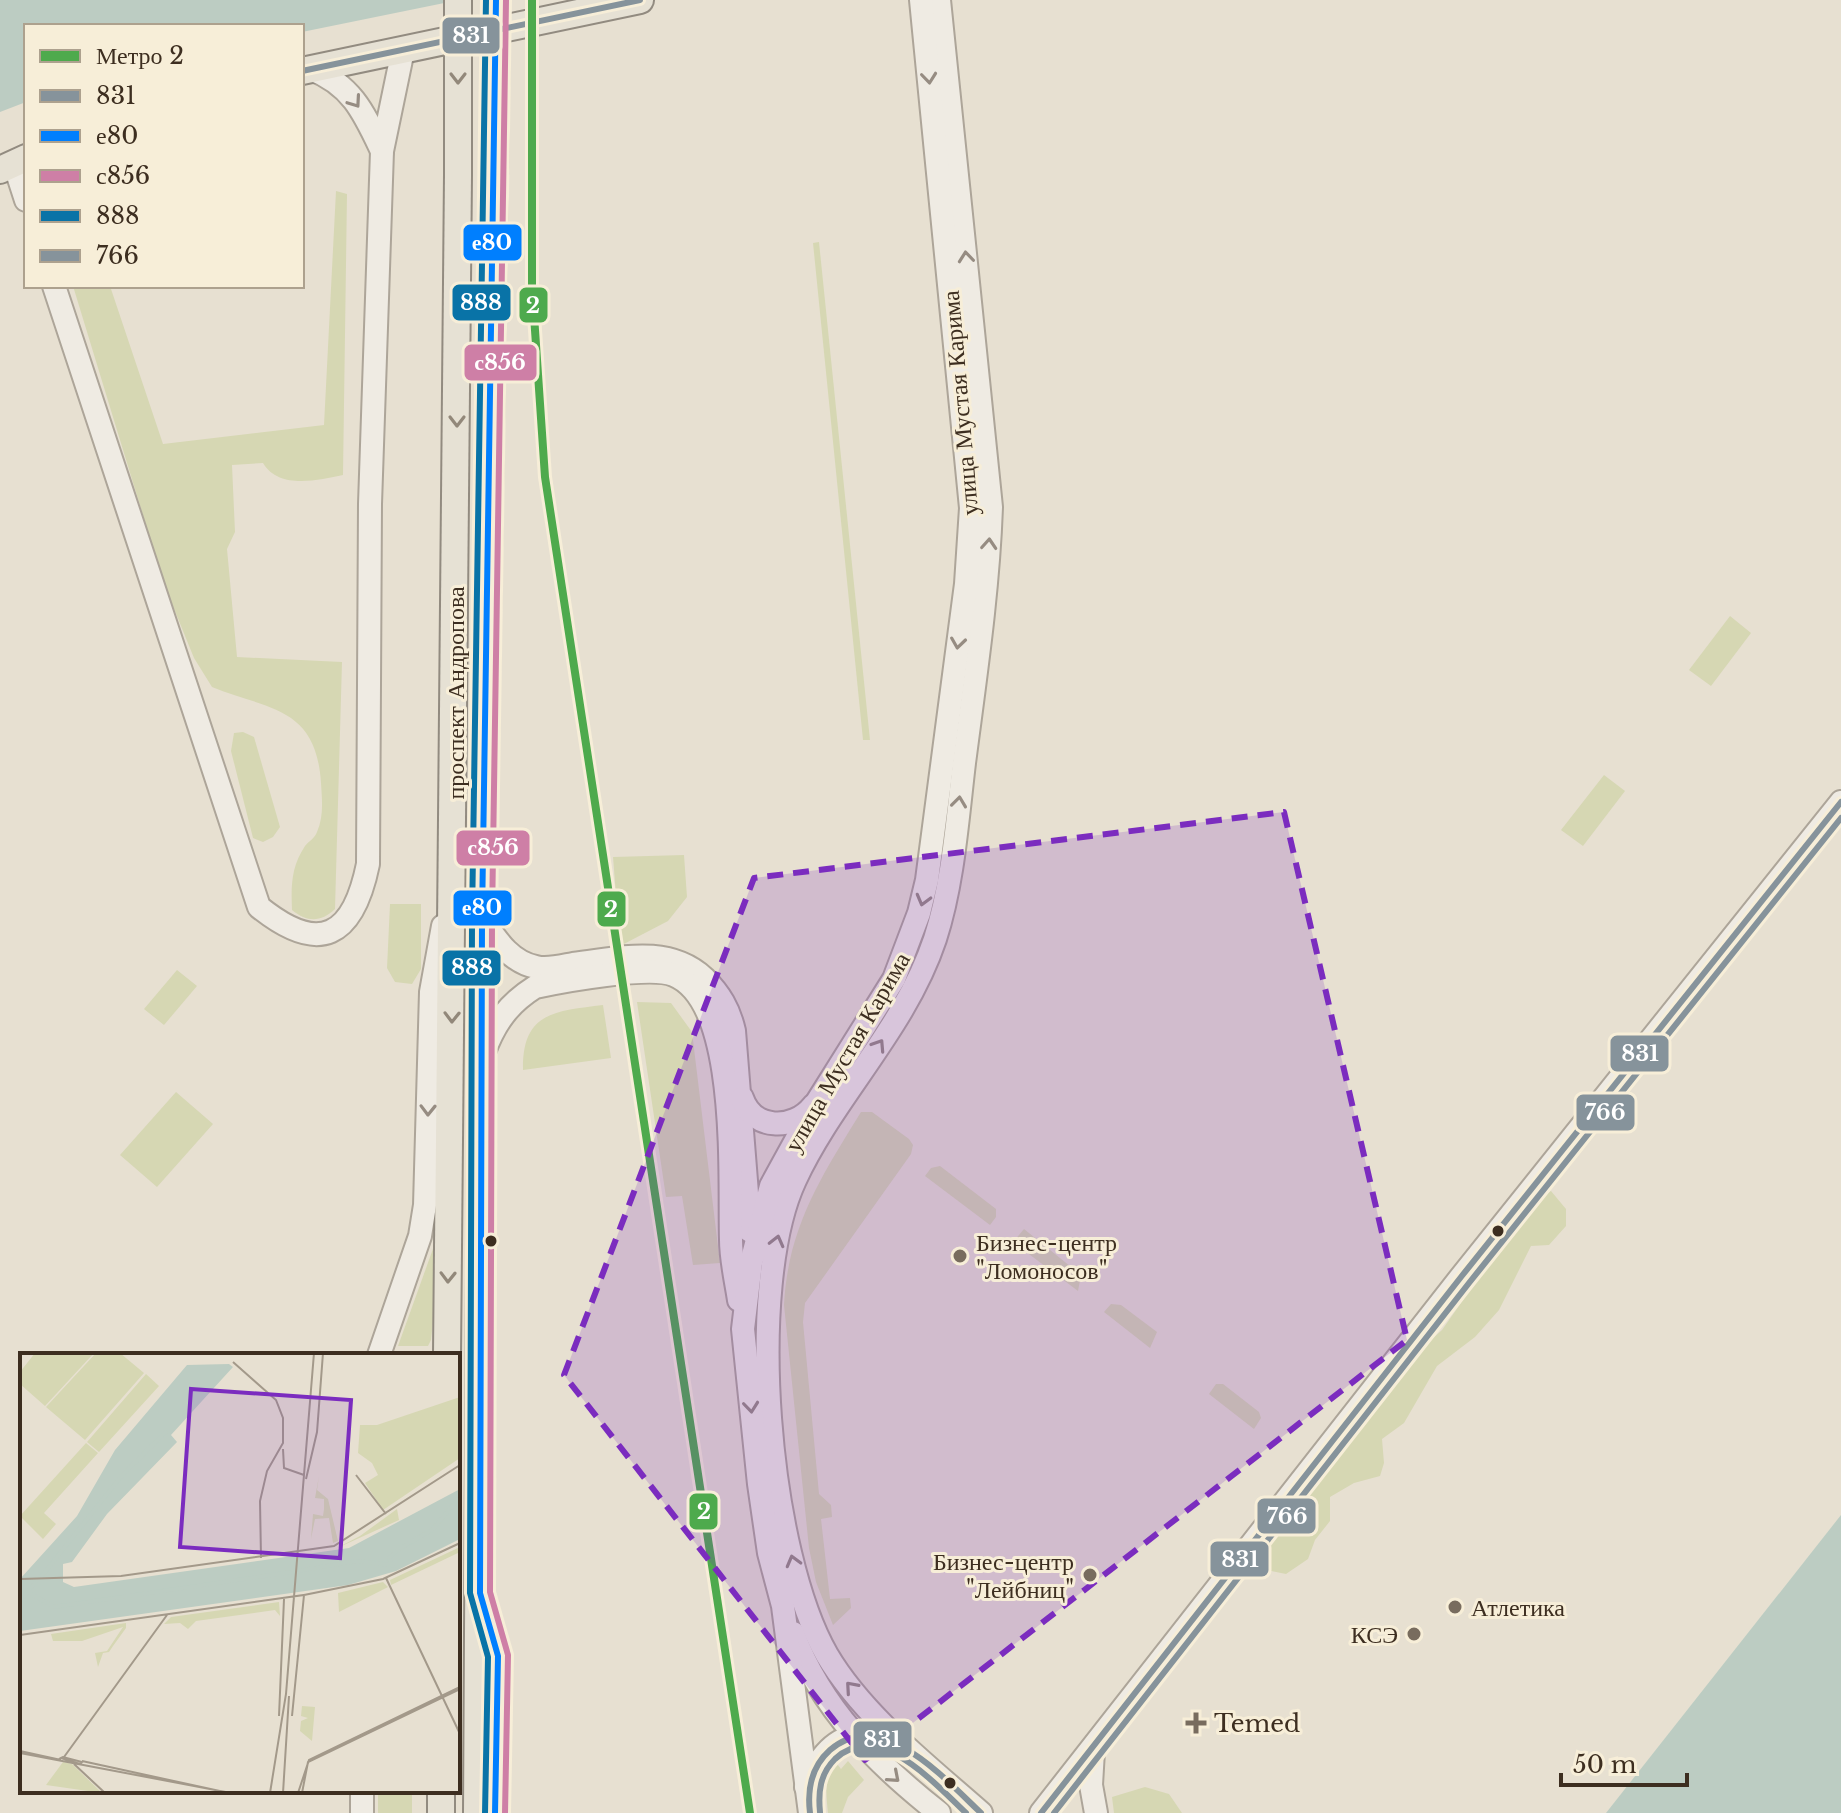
<svg xmlns="http://www.w3.org/2000/svg" width="1841" height="1813" font-family="'Libre Baskerville',serif">
<style>
.green{fill:#d6d7b3}
.water{fill:#bcccc2}
.lines{fill:none;stroke-linecap:round;stroke-linejoin:round}
.minor-casing{stroke:#ada599;stroke-width:26}
.major-casing{stroke:#928b80;stroke-width:30}
.minor{stroke:#efebe3;stroke-width:22}
.major{stroke:#e6e1d4;stroke-width:26}
.major-bridge-casing{stroke:#928b80;stroke-width:30;stroke-linecap:butt}
.major-bridge{stroke:#e6e1d4;stroke-width:26}
.bus-1-casing{stroke:#f7eed8;stroke-width:12}
.bus-2-casing{stroke:#f7eed8;stroke-width:12}
.bus-3-casing{stroke:#f7eed8;stroke-width:12}
.bus-4-casing{stroke:#f7eed8;stroke-width:12}
.bus-5-casing{stroke:#f7eed8;stroke-width:12}
.bus-1{stroke:#86939b;stroke-width:6}
.bus-2{stroke:#007ffe;stroke-width:6}
.bus-3{stroke:#ce7fa6;stroke-width:6}
.bus-4{stroke:#0973a7;stroke-width:6}
.bus-5{stroke:#86939b;stroke-width:6}
.metro-1-casing{stroke:#f7eed8;stroke-width:14}
.metro-1{stroke:#4eaa4d;stroke-width:8}
.oneway{stroke:#92887a}
.oneway2{stroke:#968c82}
.marked{fill:#7b2cbf;fill-opacity:0.2;stroke:#7b2cbf;stroke-width:6;stroke-dasharray:16 10;stroke-linejoin:round}
.bus-dot{fill:#3d2e20;stroke:#f7eed8;stroke-width:3}
.poi-dot{fill:#786c5e;stroke:#f7eed8;stroke-width:3}
.labels{text-anchor:middle;dominant-baseline:central;stroke-width:6;stroke-linejoin:round;paint-order:stroke}
.street-label{font-size:24px;fill:#3d2e20;stroke:#f7eed8}
.poi-label{font-size:24px;fill:#3d2e20;stroke:#f7eed8;text-anchor:start}
.inset-river{fill:none;stroke:#bcccc2;stroke-width:4}
.inset-road{fill:none;stroke:#a3998a;stroke-width:2}
.view{fill:#7b2cbf;fill-opacity:0.15;stroke:#7b2cbf;stroke-width:4}
.inset-edge{fill:none;stroke:#3d2e20;stroke-width:4}
.line-badge{stroke:#f7eed8;stroke-width:3}
.badge-label{font-size:22px;text-anchor:middle;font-weight:bold;fill:#fff}
</style>
<rect width="100%" height="100%" fill="#e7e0d1"/>
<g class="green">
<path d="M 336,191 L 347,194 L 343,475 C 318,480 279,490 263,463 L 232,465 L 235,532 L 227,549 L 237,657 L 342,662 L 335,909 C 321,922 308,923 292,910 C 291,886 291,867 305,846 C 309,841 315,838 317,832 C 324,816 322,800 321,783 C 316,706 269,710 212,687 L 194,658 L 164,584 L 73,286 L 110,286 L 163,444 L 324,425 Z"/>
<polygon points="819,242 870,740 863,740 813,243"/>
<polygon points="1730,616 1751,633 1711,686 1689,670"/>
<polygon points="243,732 254,737 280,827 273,837 263,842 253,838 231,751 234,733"/>
<polygon points="1604,775 1625,791 1583,846 1561,830"/>
<polygon points="684,855 687,897 668,921 620,946 613,857"/>
<polygon points="390,904 421,904 421,969 412,984 395,982 387,968"/>
<polygon points="177,970 197,986 164,1025 144,1009"/>
<polygon points="637,1002 671,1003 692,1032 720,1263 693,1265 682,1196 666,1197"/>
<path d="M 603,1005 L 611,1058 L 523,1070 C 522,1012 555,1011 603,1005 Z"/>
<polygon points="176,1092 213,1124 157,1187 120,1155"/>
<path d="M 861,1112 L 872,1112 L 909,1139 L 913,1145 L 911,1154 L 805,1303 L 803,1322 L 819,1494 L 831,1505 L 832,1517 L 821,1519 L 830,1599 L 850,1598 L 851,1608 L 833,1625 L 816,1582 L 809,1548 L 784,1305 C 788,1227 821,1177 861,1112 Z"/>
<polygon points="940,1166 996,1209 996,1217 990,1225 925,1176 931,1168"/>
<polygon points="1551,1191 1566,1209 1566,1226 1549,1245 1531,1246 1499,1310 1475,1337 1437,1366 1404,1423 1382,1439 1384,1463 1380,1476 1354,1483 1330,1497 1330,1521 1315,1540 1308,1559 1286,1574 1267,1570 1264,1550 1323,1465 1345,1448 1384,1392 1400,1380 1421,1349 1442,1330 1533,1200"/>
<polygon points="1024,1229 1081,1275 1078,1291 1013,1242"/>
<polygon points="434,1246 436,1295 431,1340 428,1346 398,1346"/>
<polygon points="1111,1304 1121,1305 1157,1332 1150,1348 1104,1312"/>
<polygon points="1216,1384 1223,1384 1259,1412 1261,1418 1254,1429 1209,1394"/>
<path d="M 834,1760 L 841,1769 L 848,1761 L 864,1780 L 848,1797 L 842,1813 L 828,1813 C 826,1793 824,1778 834,1760 Z"/>
<polygon points="1145,1787 1169,1794 1182,1813 1114,1813 1112,1797"/>
<rect x="378" y="1791" width="34" height="22"/>
</g>
<g class="water">
<polygon points="0,0 459,0 302,32 302,26 26,26 26,102 0,112"/>
<polygon points="1841,1515 1841,1813 1606,1813"/>
</g>
<g class="lines">
<defs>
<g id="minor">
<path d="M 939,0 L 991,507 C 988,593 975,678 964,763 C 957,822 953,883 935,939 C 905,1029 834,1096 795,1180 C 745,1287 768,1553 827,1655 C 863,1716 929,1767 981,1813"/>
<path d="M 311,69 C 352,85 364,113 382,151"/>
<polyline points="14,163 26,200"/>
<path d="M 54,286 L 259,907 C 320,956 353,937 368,864 L 370,504 L 382,151 L 403,50"/>
<path d="M 482,919 C 496,939 510,962 536,967 C 547,970 562,966 573,964 C 618,959 667,944 704,978 C 720,994 729,1009 734,1031 L 750,1231"/>
<path d="M 484,1052 C 495,1023 508,1004 535,987 C 562,981 650,965 674,975 C 740,1002 729,1179 731,1240 C 731,1260 736,1280 739,1300"/>
<path d="M 742,1098 C 753,1130 793,1131 813,1106"/>
<polyline points="379,1355 420,1236 425,1205 431,992 443,926"/>
<polyline points="483,1604 498,1656 495,1813"/>
<path d="M 793,1633 C 821,1709 877,1764 939,1813"/>
<polyline points="1093,1751 1091,1785 1096,1813"/>
<path d="M 806,1787 C 817,1760 835,1733 868,1735"/>
<polyline points="362,1791 362,1813"/>
<polyline points="810,1813 783,1606 769,1553 759,1484 743,1329 751,1263 771,1186 817,1102 894,979 919,913 927,880 966,584 971,508 921,0"/>
<polyline points="1041,1813 1461,1277 1841,802"/>
</g>
<g id="major">
<polyline points="302,71 640,0"/>
<polyline points="0,170 26,158"/>
<polyline points="447,1355 458,175"/>
<polyline points="441,1813 441,1791"/>
<polyline points="477,1813 482,919 494,177"/>
</g>
</defs>
<use href="#minor" class="minor-casing"/>
<use href="#major" class="major-casing"/>
<use href="#minor" class="minor"/>
<use href="#major" class="major"/>
<defs>
<g id="major-bridge">
<polyline points="458,175 458,0"/>
<polyline points="494,177 496,0"/>
</g>
</defs>
<use href="#major-bridge" class="major-bridge-casing"/>
<use href="#major-bridge" class="major-bridge"/>
<defs>
<g id="bus-1">
<polyline points="302,71 640,0"/>
<path d="M 810,1813 C 807,1789 811,1767 830,1750 C 881,1706 945,1779 981,1813"/>
<polyline points="1041,1813 1461,1277 1841,802"/>
</g>
<polyline id="bus-2" points="495,1813 498,1656 480,1593 482,919 496,0"/>
<polyline id="bus-3" points="505,1813 508,1655 490,1592 492,919 506,0"/>
<polyline id="bus-4" points="485,1813 488,1657 470,1593 472,919 486,0"/>
<g id="bus-5">
<path d="M 820,1812 C 818,1792 820,1774 835,1759 C 878,1718 936,1785 966,1813"/>
<polyline points="1054,1813 1469,1283 1841,818"/>
</g>
</defs>
<use href="#bus-1" class="bus-1-casing"/>
<use href="#bus-2" class="bus-2-casing"/>
<use href="#bus-3" class="bus-3-casing"/>
<use href="#bus-4" class="bus-4-casing"/>
<use href="#bus-5" class="bus-5-casing"/>
<use href="#bus-1" class="bus-1"/>
<use href="#bus-2" class="bus-2"/>
<use href="#bus-3" class="bus-3"/>
<use href="#bus-4" class="bus-4"/>
<use href="#bus-5" class="bus-5"/>
<defs>
<polyline id="metro-1" points="532,0 532,286 545,477 750,1813"/>
</defs>
<use href="#metro-1" class="metro-1-casing"/>
<use href="#metro-1" class="metro-1"/>
</g>
<defs><path id="oneway-chevron" d="M-2-3.5L2.5 0L-2 3.5" fill="none" stroke-width="1.6" stroke-linecap="round" stroke-linejoin="round" transform="scale(2)"/></defs>
<g class="oneway">
<use href="#oneway-chevron" transform="translate(458 78) rotate(90)"/>
<use href="#oneway-chevron" transform="translate(457 421) rotate(90)"/>
<use href="#oneway-chevron" transform="translate(452 1017) rotate(91)"/>
<use href="#oneway-chevron" transform="translate(448 1277) rotate(91)"/>
</g>
<g class="oneway2">
<use href="#oneway-chevron" transform="translate(929 78) rotate(84)"/>
<use href="#oneway-chevron" transform="translate(355 102) rotate(55)"/>
<use href="#oneway-chevron" transform="translate(966 257) rotate(-96)"/>
<use href="#oneway-chevron" transform="translate(989 544) rotate(-86)"/>
<use href="#oneway-chevron" transform="translate(958 643) rotate(98)"/>
<use href="#oneway-chevron" transform="translate(959 802) rotate(-83)"/>
<use href="#oneway-chevron" transform="translate(923 900) rotate(105)"/>
<use href="#oneway-chevron" transform="translate(879 1045) rotate(-57)"/>
<use href="#oneway-chevron" transform="translate(428 1110) rotate(91)"/>
<use href="#oneway-chevron" transform="translate(777 1241) rotate(-76)"/>
<use href="#oneway-chevron" transform="translate(751 1407) rotate(84)"/>
<use href="#oneway-chevron" transform="translate(793 1561) rotate(-105)"/>
<use href="#oneway-chevron" transform="translate(851 1687) rotate(-131)"/>
<use href="#oneway-chevron" transform="translate(894 1777) rotate(41)"/>
</g>
<path class="marked" d="M 1284,812 L 1407,1340 L 865,1760 L 564,1375 L 754,878 Z"/>
<g class="bus-dot">
<circle cx="1498" cy="1231" r="7"/>
<circle cx="491" cy="1241" r="7"/>
<circle cx="950" cy="1783" r="7"/>
</g>
<g class="poi-dot">
<circle cx="960" cy="1256" r="8"/>
<circle cx="1090" cy="1575" r="8"/>
<circle cx="1455" cy="1607" r="8"/>
<circle cx="1414" cy="1634" r="8"/>
<path d="M1192 1711h8v8h8v8h-8v8h-8v-8h-8v-8h8z"/>
</g>
<g class="labels">
<g class="street-label">
<text transform="translate(960 403) rotate(-95)">улица Мустая Карима</text>
<text transform="translate(455 693) rotate(-90)">проспект Андропова</text>
<text transform="translate(847 1052) rotate(-60)">улица Мустая Карима</text>
</g>
<g class="poi-label">
<text x="976" y="1242">Бизнес-центр<tspan x="976" dy="28">"Ломоносов"</tspan></text>
<text x="1074" y="1561" text-anchor="end">Бизнес-центр<tspan x="1074" dy="28">"Лейбниц"</tspan></text>
<text x="1471" y="1607">Атлетика</text>
<text x="1398" y="1634" text-anchor="end">КСЭ</text>
<text x="1214" y="1723">Temed</text>
</g>
</g>
<g transform="translate(20 1353)">
<rect width="440" height="440" fill="#e7e0d1"/>
<path d="M 15,0 L 74,0 L 25,53 L 0,31 L 0,19 ZM 76,0 L 100,0 L 124,20 L 65,87 L 26,54 ZM 126,21 L 139,33 L 79,99 L 67,89 ZM 440,44 L 440,105 L 363,157 L 345,130 L 358,122 L 352,110 L 338,100 L 340,72 L 357,72 ZM 66,90 L 78,100 L 24,160 L 36,171 L 23,186 L 0,163 ZM 299,123 L 297,137 L 308,146 L 318,188 L 313,190 L 309,165 L 295,166 L 291,186 L 293,161 L 303,163 L 304,156 L 304,146 L 295,145 ZM 377,156 L 379,167 L 315,196 L 340,183 ZM 440,194 L 440,199 L 371,232 L 370,227 ZM 363,229 L 368,234 L 319,259 L 318,240 ZM 259,249 L 260,263 L 255,257 L 176,268 L 168,276 L 160,270 L 144,271 L 151,264 ZM 106,270 L 106,275 L 93,293 L 89,299 L 83,300 L 78,314 L 75,300 L 87,298 L 103,274 L 62,288 L 33,288 L 31,281 ZM 282,353 L 295,354 L 292,388 L 280,378 L 281,368 L 288,365 L 281,363 ZM 43,409 L 52,411 L 82,440 L 26,432 Z" fill="#d6d7b3"/>
<path d="M 209,11 L 213,14 L 151,82 L 157,89 L 87,161 L 52,209 L 43,211 L 43,229 L 54,234 L 329,195 L 440,136 L 440,186 L 376,218 L 328,232 L 0,278 L 0,226 L 57,163 L 95,97 L 167,12 Z" fill="#bcccc2"/>
<path class="inset-river" d="M 278,218 L 337,208 L 372,212 L 369,205 L 377,197 L 412,177 L 440,144M 21,224 L 103,121 L 147,78M 8,239 L 34,254 L 272,219M 0,248 L 16,229"/>
<path class="inset-road" d="M 213,9 L 256,47 L 263,65 L 263,90 L 247,118 L 240,148 L 241,205M 263,96 L 264,115 L 284,122M 336,122 L 366,161M 286,126 L 297,79 L 303,0M 366,225 L 440,381M 0,226 L 101,223 L 314,193 L 440,112M 284,242 L 363,226 L 440,190M 0,282 L 284,242 L 272,363M 259,363 L 264,246M 0,398 L 41,407M 0,400 L 211,440M 44,404 L 147,262M 41,405 L 43,404 L 62,409 L 60,411 ZM 62,408 L 209,440M 54,411 L 85,440M 250,440 L 266,341 L 294,0M 263,440 L 269,343M 278,440 L 289,407 L 440,334M 282,440 L 288,409 L 440,336"/>
<path class="view" d="M 171,36 L 331,47 L 320,205 L 160,194 Z"/>
<rect width="440" height="440" class="inset-edge"/>
</g>
<g class="line-badge">
<rect x="441" y="16" width="60" height="39" rx="8" fill="#86939b"/>
<rect x="462" y="223" width="61" height="39" rx="8" fill="#007ffe"/>
<rect x="451" y="283" width="61" height="39" rx="8" fill="#0973a7"/>
<rect x="518" y="286" width="31" height="38" rx="8" fill="#4eaa4d"/>
<rect x="463" y="343" width="75" height="39" rx="8" fill="#ce7fa6"/>
<rect x="455" y="829" width="76" height="38" rx="8" fill="#ce7fa6"/>
<rect x="452" y="889" width="61" height="38" rx="8" fill="#007ffe"/>
<rect x="596" y="890" width="31" height="38" rx="8" fill="#4eaa4d"/>
<rect x="441" y="949" width="61" height="38" rx="8" fill="#0973a7"/>
<rect x="1609" y="1034" width="61" height="39" rx="8" fill="#86939b"/>
<rect x="1575" y="1093" width="61" height="39" rx="8" fill="#86939b"/>
<rect x="688" y="1492" width="31" height="39" rx="8" fill="#4eaa4d"/>
<rect x="1256" y="1497" width="61" height="38" rx="8" fill="#86939b"/>
<rect x="1209" y="1540" width="61" height="38" rx="8" fill="#86939b"/>
<rect x="852" y="1720" width="61" height="39" rx="8" fill="#86939b"/>
</g>
<g class="badge-label">
<text x="471" y="43">831</text>
<text x="492" y="250">е80</text>
<text x="481" y="310">888</text>
<text x="533" y="313">2</text>
<text x="500" y="370">с856</text>
<text x="493" y="855">с856</text>
<text x="482" y="915">е80</text>
<text x="611" y="917">2</text>
<text x="472" y="975">888</text>
<text x="1640" y="1061">831</text>
<text x="1605" y="1120">766</text>
<text x="704" y="1519">2</text>
<text x="1287" y="1524">766</text>
<text x="1240" y="1567">831</text>
<text x="882" y="1747">831</text>
</g>
<rect x="24" y="24" width="280" height="264" fill="#f7eed8" stroke="#ada18e" stroke-width="2"/>
<rect x="40" y="50" width="40" height="12" fill="#4eaa4d" stroke="#ada18e" stroke-width="2"/>
<text x="96" y="64" font-size="24" fill="#3d2e20">Метро 2</text>
<rect x="40" y="90" width="40" height="12" fill="#86939b" stroke="#ada18e" stroke-width="2"/>
<text x="96" y="104" font-size="24" fill="#3d2e20">831</text>
<rect x="40" y="130" width="40" height="12" fill="#007ffe" stroke="#ada18e" stroke-width="2"/>
<text x="96" y="144" font-size="24" fill="#3d2e20">е80</text>
<rect x="40" y="170" width="40" height="12" fill="#ce7fa6" stroke="#ada18e" stroke-width="2"/>
<text x="96" y="184" font-size="24" fill="#3d2e20">с856</text>
<rect x="40" y="210" width="40" height="12" fill="#0973a7" stroke="#ada18e" stroke-width="2"/>
<text x="96" y="224" font-size="24" fill="#3d2e20">888</text>
<rect x="40" y="250" width="40" height="12" fill="#86939b" stroke="#ada18e" stroke-width="2"/>
<text x="96" y="264" font-size="24" fill="#3d2e20">766</text>
<path d="M1561 1773v12h126v-12" fill="none" stroke="#3d2e20" stroke-width="4"/>
<text x="1573" y="1773" font-size="24" fill="#3d2e20" stroke="#f7eed8" stroke-width="6" paint-order="stroke">50 m</text>
</svg>
